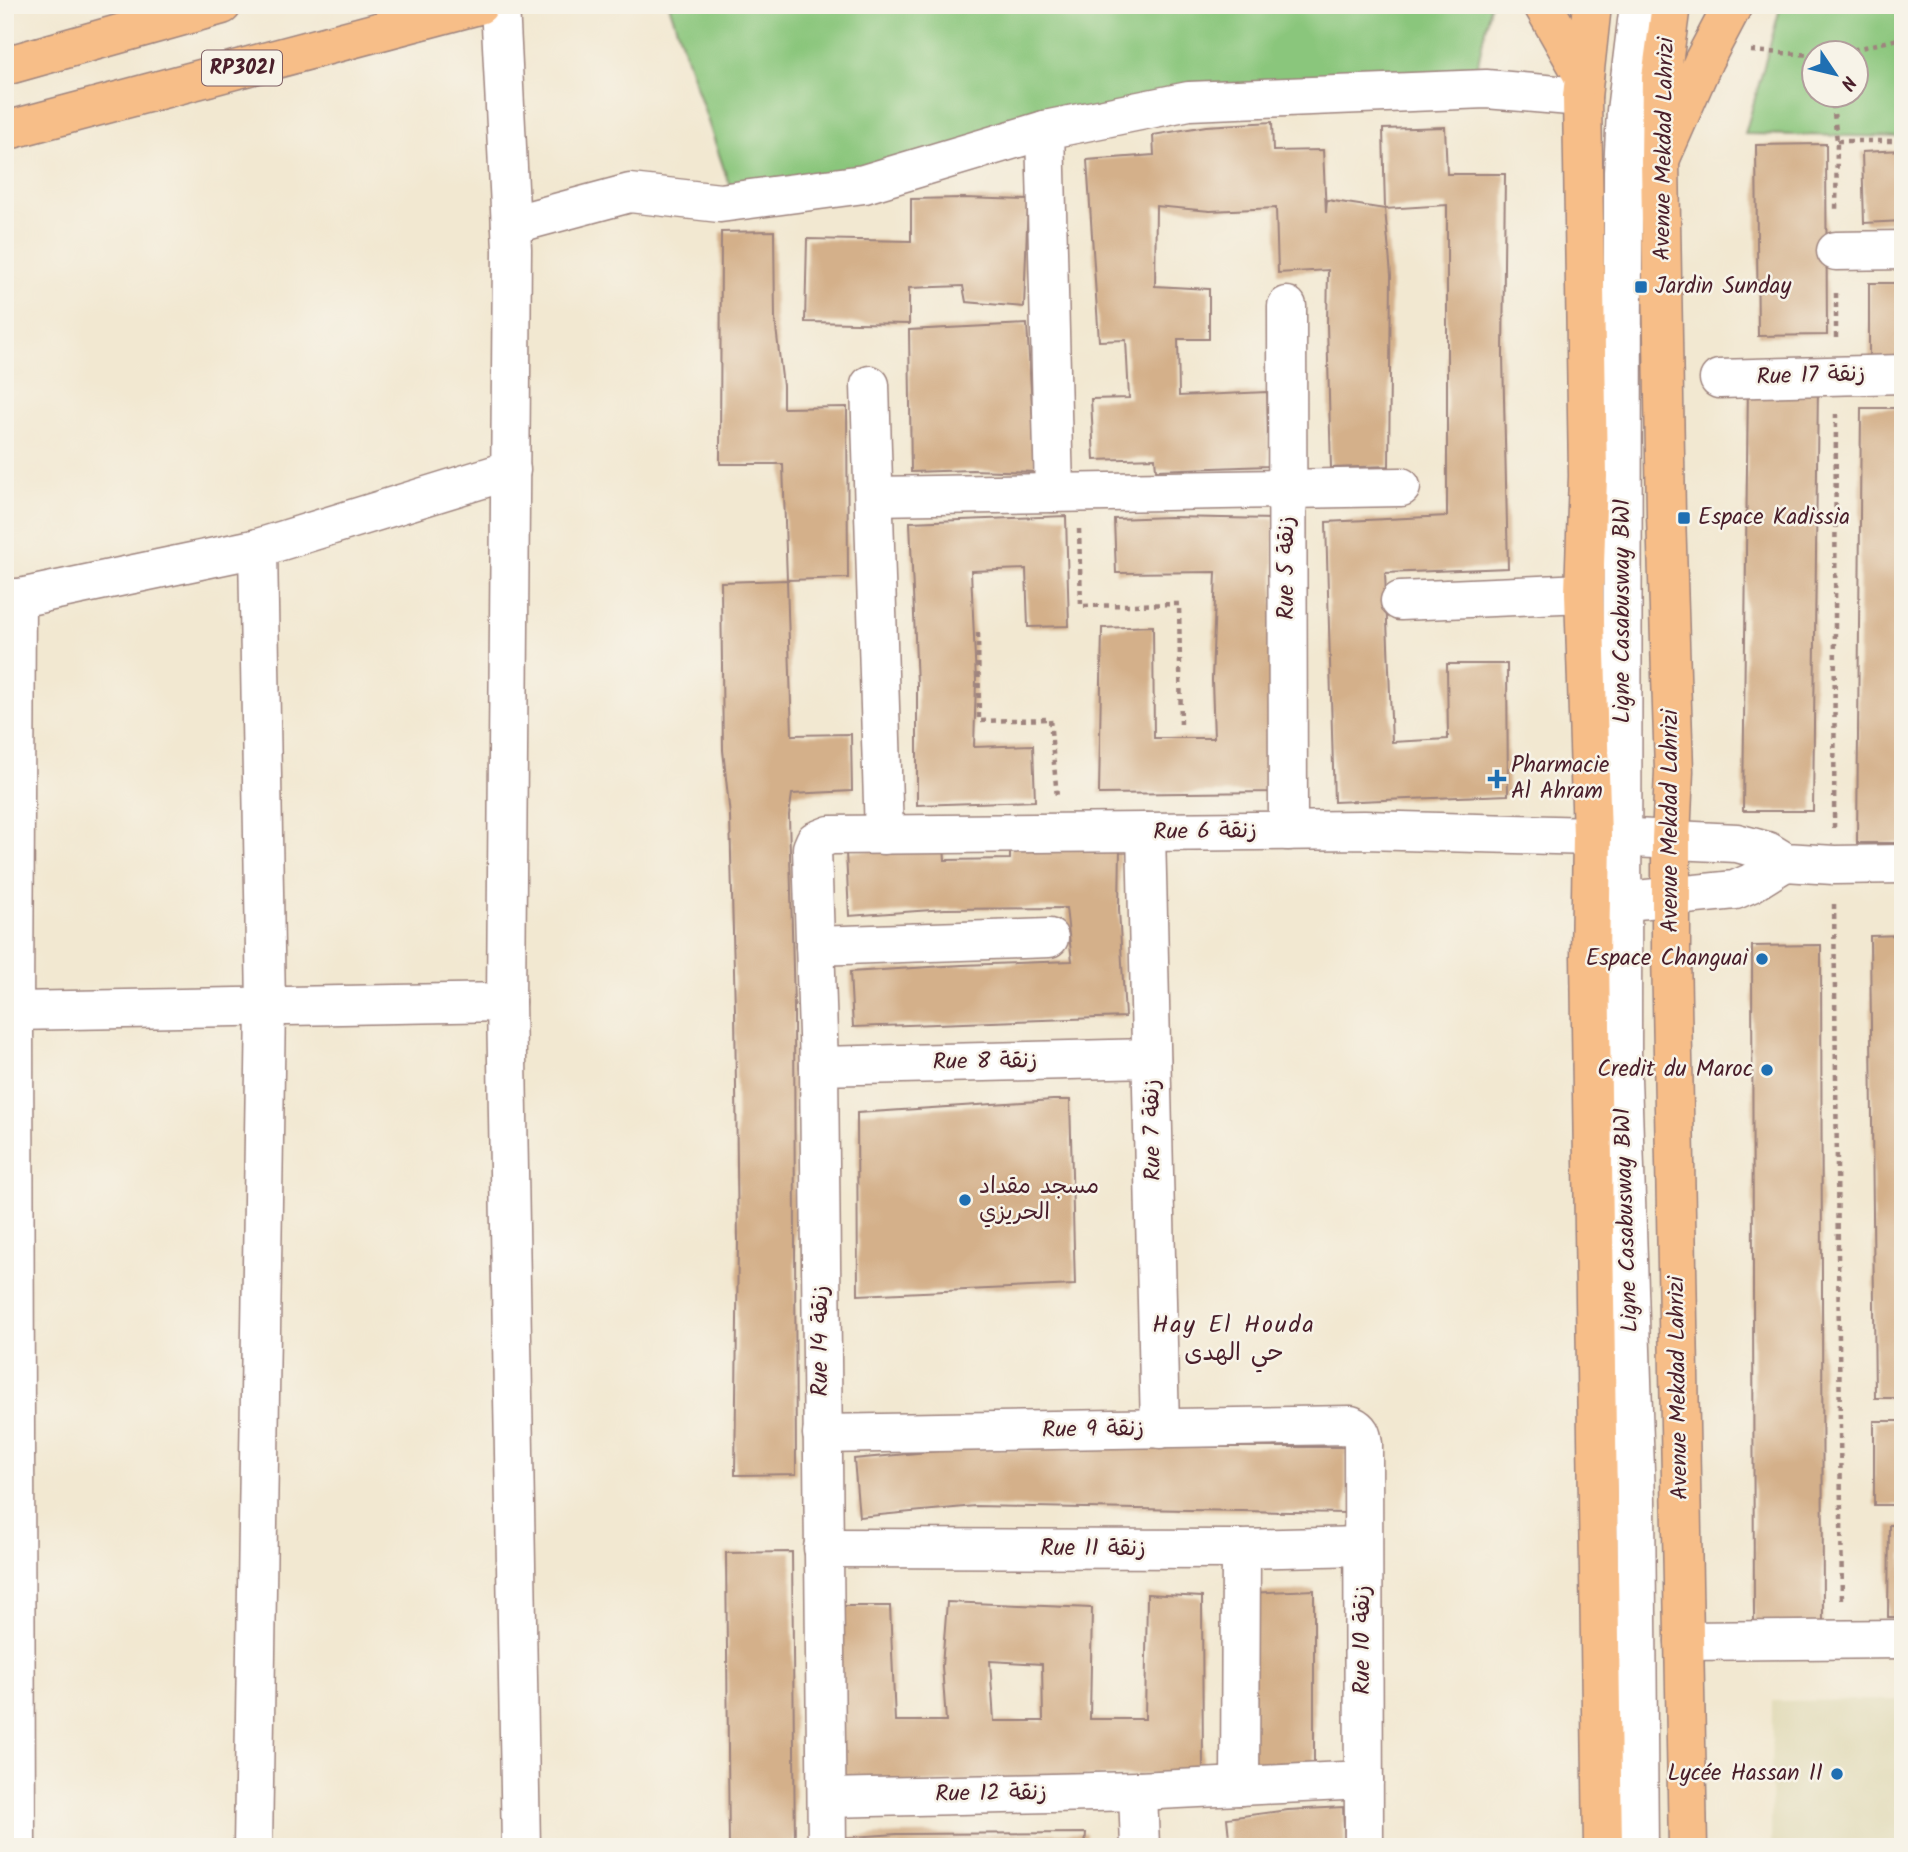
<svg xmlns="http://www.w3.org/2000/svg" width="1908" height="1852" font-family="Kalam,'Playpen Sans Arabic',sans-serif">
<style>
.built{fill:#e2dcba}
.green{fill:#8ac67c;stroke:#6a7254;stroke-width:2;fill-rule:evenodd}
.building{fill:#d4b08a;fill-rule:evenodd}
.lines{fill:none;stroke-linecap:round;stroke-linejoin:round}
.minor-casing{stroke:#9e847e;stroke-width:41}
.major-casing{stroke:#9e847e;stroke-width:41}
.highway-casing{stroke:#9e847e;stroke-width:41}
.path{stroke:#9e847e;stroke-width:4.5;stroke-dasharray:5 5;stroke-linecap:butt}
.minor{stroke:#fff;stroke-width:38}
.major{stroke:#f7be88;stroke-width:38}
.highway{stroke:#f7be88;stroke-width:38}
.poi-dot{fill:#1f6fb2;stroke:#f7f3e8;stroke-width:2.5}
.labels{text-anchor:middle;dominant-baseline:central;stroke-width:5;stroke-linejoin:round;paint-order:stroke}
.shield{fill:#f7f3e8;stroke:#7e5f64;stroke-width:2}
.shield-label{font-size:21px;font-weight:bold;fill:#4a1f2b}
.street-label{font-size:23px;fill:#4a1f2b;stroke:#f7f3e8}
.poi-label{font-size:23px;fill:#4a1f2b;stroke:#f7f3e8;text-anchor:start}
.neighbourhood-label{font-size:24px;letter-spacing:2px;fill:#4a1f2b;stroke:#f7f3e8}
</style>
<rect width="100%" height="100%" fill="#f7f3e8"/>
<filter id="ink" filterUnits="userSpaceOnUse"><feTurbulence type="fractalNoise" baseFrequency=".0143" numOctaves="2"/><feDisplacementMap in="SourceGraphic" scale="14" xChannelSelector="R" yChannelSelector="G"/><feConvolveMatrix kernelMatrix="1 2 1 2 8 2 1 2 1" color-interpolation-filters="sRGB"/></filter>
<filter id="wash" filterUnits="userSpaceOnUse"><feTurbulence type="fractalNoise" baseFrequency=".00686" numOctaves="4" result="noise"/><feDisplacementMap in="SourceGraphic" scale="28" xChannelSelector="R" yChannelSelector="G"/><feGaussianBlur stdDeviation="1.57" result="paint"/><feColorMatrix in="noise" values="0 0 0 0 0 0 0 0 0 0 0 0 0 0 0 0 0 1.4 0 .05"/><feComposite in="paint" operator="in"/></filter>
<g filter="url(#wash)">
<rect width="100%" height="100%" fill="#f2e8d1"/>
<polygon class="built" points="1903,1700 1903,1847 1771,1847 1772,1701"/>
<g class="green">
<polygon points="669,5 1490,5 1475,78 1183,98 738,211"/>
<path d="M 1781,5 L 1903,5 L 1903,137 L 1745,134 ZM 1814,52 L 1856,52 L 1856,94 L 1814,94 Z"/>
</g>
<g id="blocks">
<g class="building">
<polygon points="1272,122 1273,151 1323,150 1326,213 1327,200 1385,209 1391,275 1389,466 1331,468 1327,325 1328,270 1278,273 1276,208 1210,211 1156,206 1155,286 1209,289 1209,339 1178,339 1179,396 1267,392 1269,466 1156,470 1155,458 1094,460 1091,399 1129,398 1126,340 1099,341 1087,160 1154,155 1153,135 1206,126"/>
<polygon points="1445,127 1447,174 1505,174 1503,356 1508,568 1385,573 1392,742 1448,739 1447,664 1507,664 1508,795 1334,802 1326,522 1447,516 1447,205 1385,209 1383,129"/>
<polygon points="1826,144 1827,335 1758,336 1756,145"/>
<polygon points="1903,150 1903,221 1864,223 1862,152"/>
<polygon points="964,198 1028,200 1024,307 966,302 963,286 909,288 909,324 805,322 807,239 911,241 911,199"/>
<polygon points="774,231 775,319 783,386 783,408 847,407 848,578 787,580 783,464 720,464 721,232"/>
<rect x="1869" y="283" width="34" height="81"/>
<polygon points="1027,324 1036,472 972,470 911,472 909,330"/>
<polygon points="1748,382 1818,382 1813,811 1743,811"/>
<polygon points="1861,408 1903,408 1903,843 1857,843"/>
<polygon points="1066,516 1069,626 1028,627 1026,569 971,571 976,681 974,747 1033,745 1035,801 917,805 917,684 910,522"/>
<polygon points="1170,517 1274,519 1273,792 1099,794 1102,628 1153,626 1154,738 1214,738 1212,680 1216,572 1116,573 1114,519"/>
<polygon points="787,580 792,735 851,734 852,791 792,794 789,815 794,1007 796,1474 735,1475 738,1242 735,1010 730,816 723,750 721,582"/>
<polygon points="944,847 945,860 1010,859 1010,847 1120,847 1119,909 1125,1017 853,1027 850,972 962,965 1072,961 1066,908 945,909 849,916 846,852"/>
<polygon points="1903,935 1903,1398 1875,1398 1870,936"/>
<polygon points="1821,945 1823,1629 1754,1629 1752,946"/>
<polygon points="1053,1100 1070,1100 1075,1285 858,1295 857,1113"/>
<rect x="1874" y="1421" width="29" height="84"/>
<polygon points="1071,1447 1346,1447 1346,1513 975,1506 859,1517 854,1459 970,1448 1029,1450"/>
<polygon points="1889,1525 1903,1525 1903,1617 1888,1617"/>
<polygon points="792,1552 795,1847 729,1847 726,1553"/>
<polygon points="1314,1590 1314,1772 1246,1771 1248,1593"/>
<path d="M 1147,1594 L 1202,1597 L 1203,1773 L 839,1785 L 837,1606 L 890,1606 L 895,1721 L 946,1721 L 942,1666 L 947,1602 L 1092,1608 L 1090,1719 L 1145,1719 ZM 990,1661 L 1042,1664 L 1043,1721 L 994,1721 Z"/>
<polygon points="1343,1807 1345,1847 1230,1847 1227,1818 1288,1810"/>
<polygon points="1086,1833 1085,1847 839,1847 839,1838 897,1834"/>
</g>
</g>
</g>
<g filter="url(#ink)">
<use href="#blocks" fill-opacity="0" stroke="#9e847e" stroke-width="2"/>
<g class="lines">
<defs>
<g id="minor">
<polyline points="500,5 512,249 506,1002 521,1847"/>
<polyline points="1639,5 1626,111 1623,172 1622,1078 1636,1501 1639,1847"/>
<polyline points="511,225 630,193 720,203 864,184 1045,130"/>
<polyline points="1836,251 1903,250"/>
<polyline points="1287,306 1288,831"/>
<polyline points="1719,379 1903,374"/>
<polyline points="870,385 884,835"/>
<polyline points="1054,493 1045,130 1189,101 1486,89 1582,97"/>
<polyline points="874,496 1401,487"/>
<polyline points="5,601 258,548 511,470"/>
<polyline points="1400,601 1584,593"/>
<polyline points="1146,832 1160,1429"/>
<polyline points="1637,900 1735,890 1751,883 1785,862"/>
<polyline points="815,946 1049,938"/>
<polyline points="14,1011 506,1002"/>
<polyline points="819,1066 1151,1058"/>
<path d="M 822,1434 L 1351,1425 C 1360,1429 1362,1434 1363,1444 L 1364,1847"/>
<polyline points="823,1548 1241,1549 1362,1546"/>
<polyline points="1684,1641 1903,1639"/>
<polyline points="1240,1786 1241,1549"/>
<polyline points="1138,1791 1364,1780"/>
<polyline points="827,1798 1138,1791 1140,1847"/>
<polyline points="16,1847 14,1011 16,598"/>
<polyline points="253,1847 266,1006 258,548"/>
<polyline points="827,1847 819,1066 812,848 815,841 830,835 1364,830 1592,836 1737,843 1767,851 1785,862 1834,865 1903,864"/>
</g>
<g id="major">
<polyline points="1592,5 1582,97 1588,476 1584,593 1592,836 1590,957 1603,1847"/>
<polyline points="1671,5 1661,78 1660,160 1666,514 1674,771 1671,839 1671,950 1688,1847"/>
</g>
<g id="highway">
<polyline points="1543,5 1584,77"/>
<polyline points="5,66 222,5"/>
<polyline points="5,131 479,5"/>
<polyline points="1660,160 1704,60 1733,5"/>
</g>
</defs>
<use href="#minor" class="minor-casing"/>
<use href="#major" class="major-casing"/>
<use href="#highway" class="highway-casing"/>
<g class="path">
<polyline points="1751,51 1814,55"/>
<polyline points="1843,52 1903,38"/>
<polyline points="1832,94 1837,141 1836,212"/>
<polyline points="1837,141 1903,141"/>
<polyline points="1836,338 1836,288"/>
<polyline points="1079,529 1081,606 1179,604 1181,727"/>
<polyline points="978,633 979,721 1050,719 1057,797"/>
<polyline points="1834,828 1836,414"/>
<polyline points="1834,904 1842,1602"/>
</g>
<use href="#minor" class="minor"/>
<use href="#major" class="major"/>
<use href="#highway" class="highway"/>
</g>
</g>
<g class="poi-dot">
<rect x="1634" y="280" width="14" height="14" rx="3.5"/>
<rect x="1677" y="511" width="14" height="14" rx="3.5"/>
<path d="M1493.5 768.5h7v7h7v7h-7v7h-7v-7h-7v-7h7z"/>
<circle cx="1762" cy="959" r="7"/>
<circle cx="1767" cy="1070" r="7"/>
<circle cx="965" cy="1200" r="7"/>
<circle cx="1837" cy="1774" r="7"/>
</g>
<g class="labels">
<rect class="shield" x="202" y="50.5" width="80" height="35" rx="5"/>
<g class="shield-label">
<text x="242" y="68">RP3021</text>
</g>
<g class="street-label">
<text transform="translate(1665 149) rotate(-89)">Avenue Mekdad Lahrizi</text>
<text transform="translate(1811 376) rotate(-2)">Rue 17 زنقة</text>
<text transform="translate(1287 568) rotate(-90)">Rue 5 زنقة</text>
<text transform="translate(1623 611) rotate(-90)">Ligne Casabusway BW1</text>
<text transform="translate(1671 821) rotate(-90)">Avenue Mekdad Lahrizi</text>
<text transform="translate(1205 832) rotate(-1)">Rue 6 زنقة</text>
<text transform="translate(985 1062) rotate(-1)">Rue 8 زنقة</text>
<text transform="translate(1153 1130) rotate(-91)">Rue 7 زنقة</text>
<text transform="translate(1627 1220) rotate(-92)">Ligne Casabusway BW1</text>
<text transform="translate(821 1341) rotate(-90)">Rue 14 زنقة</text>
<text transform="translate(1679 1388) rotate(-91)">Avenue Mekdad Lahrizi</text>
<text transform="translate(1093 1430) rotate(-1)">Rue 9 زنقة</text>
<text x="1093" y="1549">Rue 11 زنقة</text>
<text transform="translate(1363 1640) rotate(-90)">Rue 10 زنقة</text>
<text transform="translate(991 1794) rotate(-1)">Rue 12 زنقة</text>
</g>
<g class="poi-label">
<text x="1655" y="287">Jardin Sunday</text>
<text x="1698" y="518">Espace Kadissia</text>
<text x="1511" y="766">Pharmacie<tspan x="1511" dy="26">Al Ahram</tspan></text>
<text x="1748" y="959" text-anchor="end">Espace Changuai</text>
<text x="1753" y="1070" text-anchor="end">Credit du Maroc</text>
<text x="979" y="1187">مسجد مقداد<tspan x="979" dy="26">الحريزي</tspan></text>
<text x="1823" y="1774" text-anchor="end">Lycée Hassan II</text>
</g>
<g class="neighbourhood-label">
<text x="1234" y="1325">Hay El Houda<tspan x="1234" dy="28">حي الهدى</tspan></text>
</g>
</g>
<rect width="1908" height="1852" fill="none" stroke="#f7f3e8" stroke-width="28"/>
<g transform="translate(1835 74) rotate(125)"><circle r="33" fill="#f7f3e8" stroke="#b29e9c" stroke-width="2"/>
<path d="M0-5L12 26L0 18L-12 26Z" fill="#1f6fb2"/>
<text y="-10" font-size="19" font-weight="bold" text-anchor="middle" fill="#4a1f2b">N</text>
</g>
</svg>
